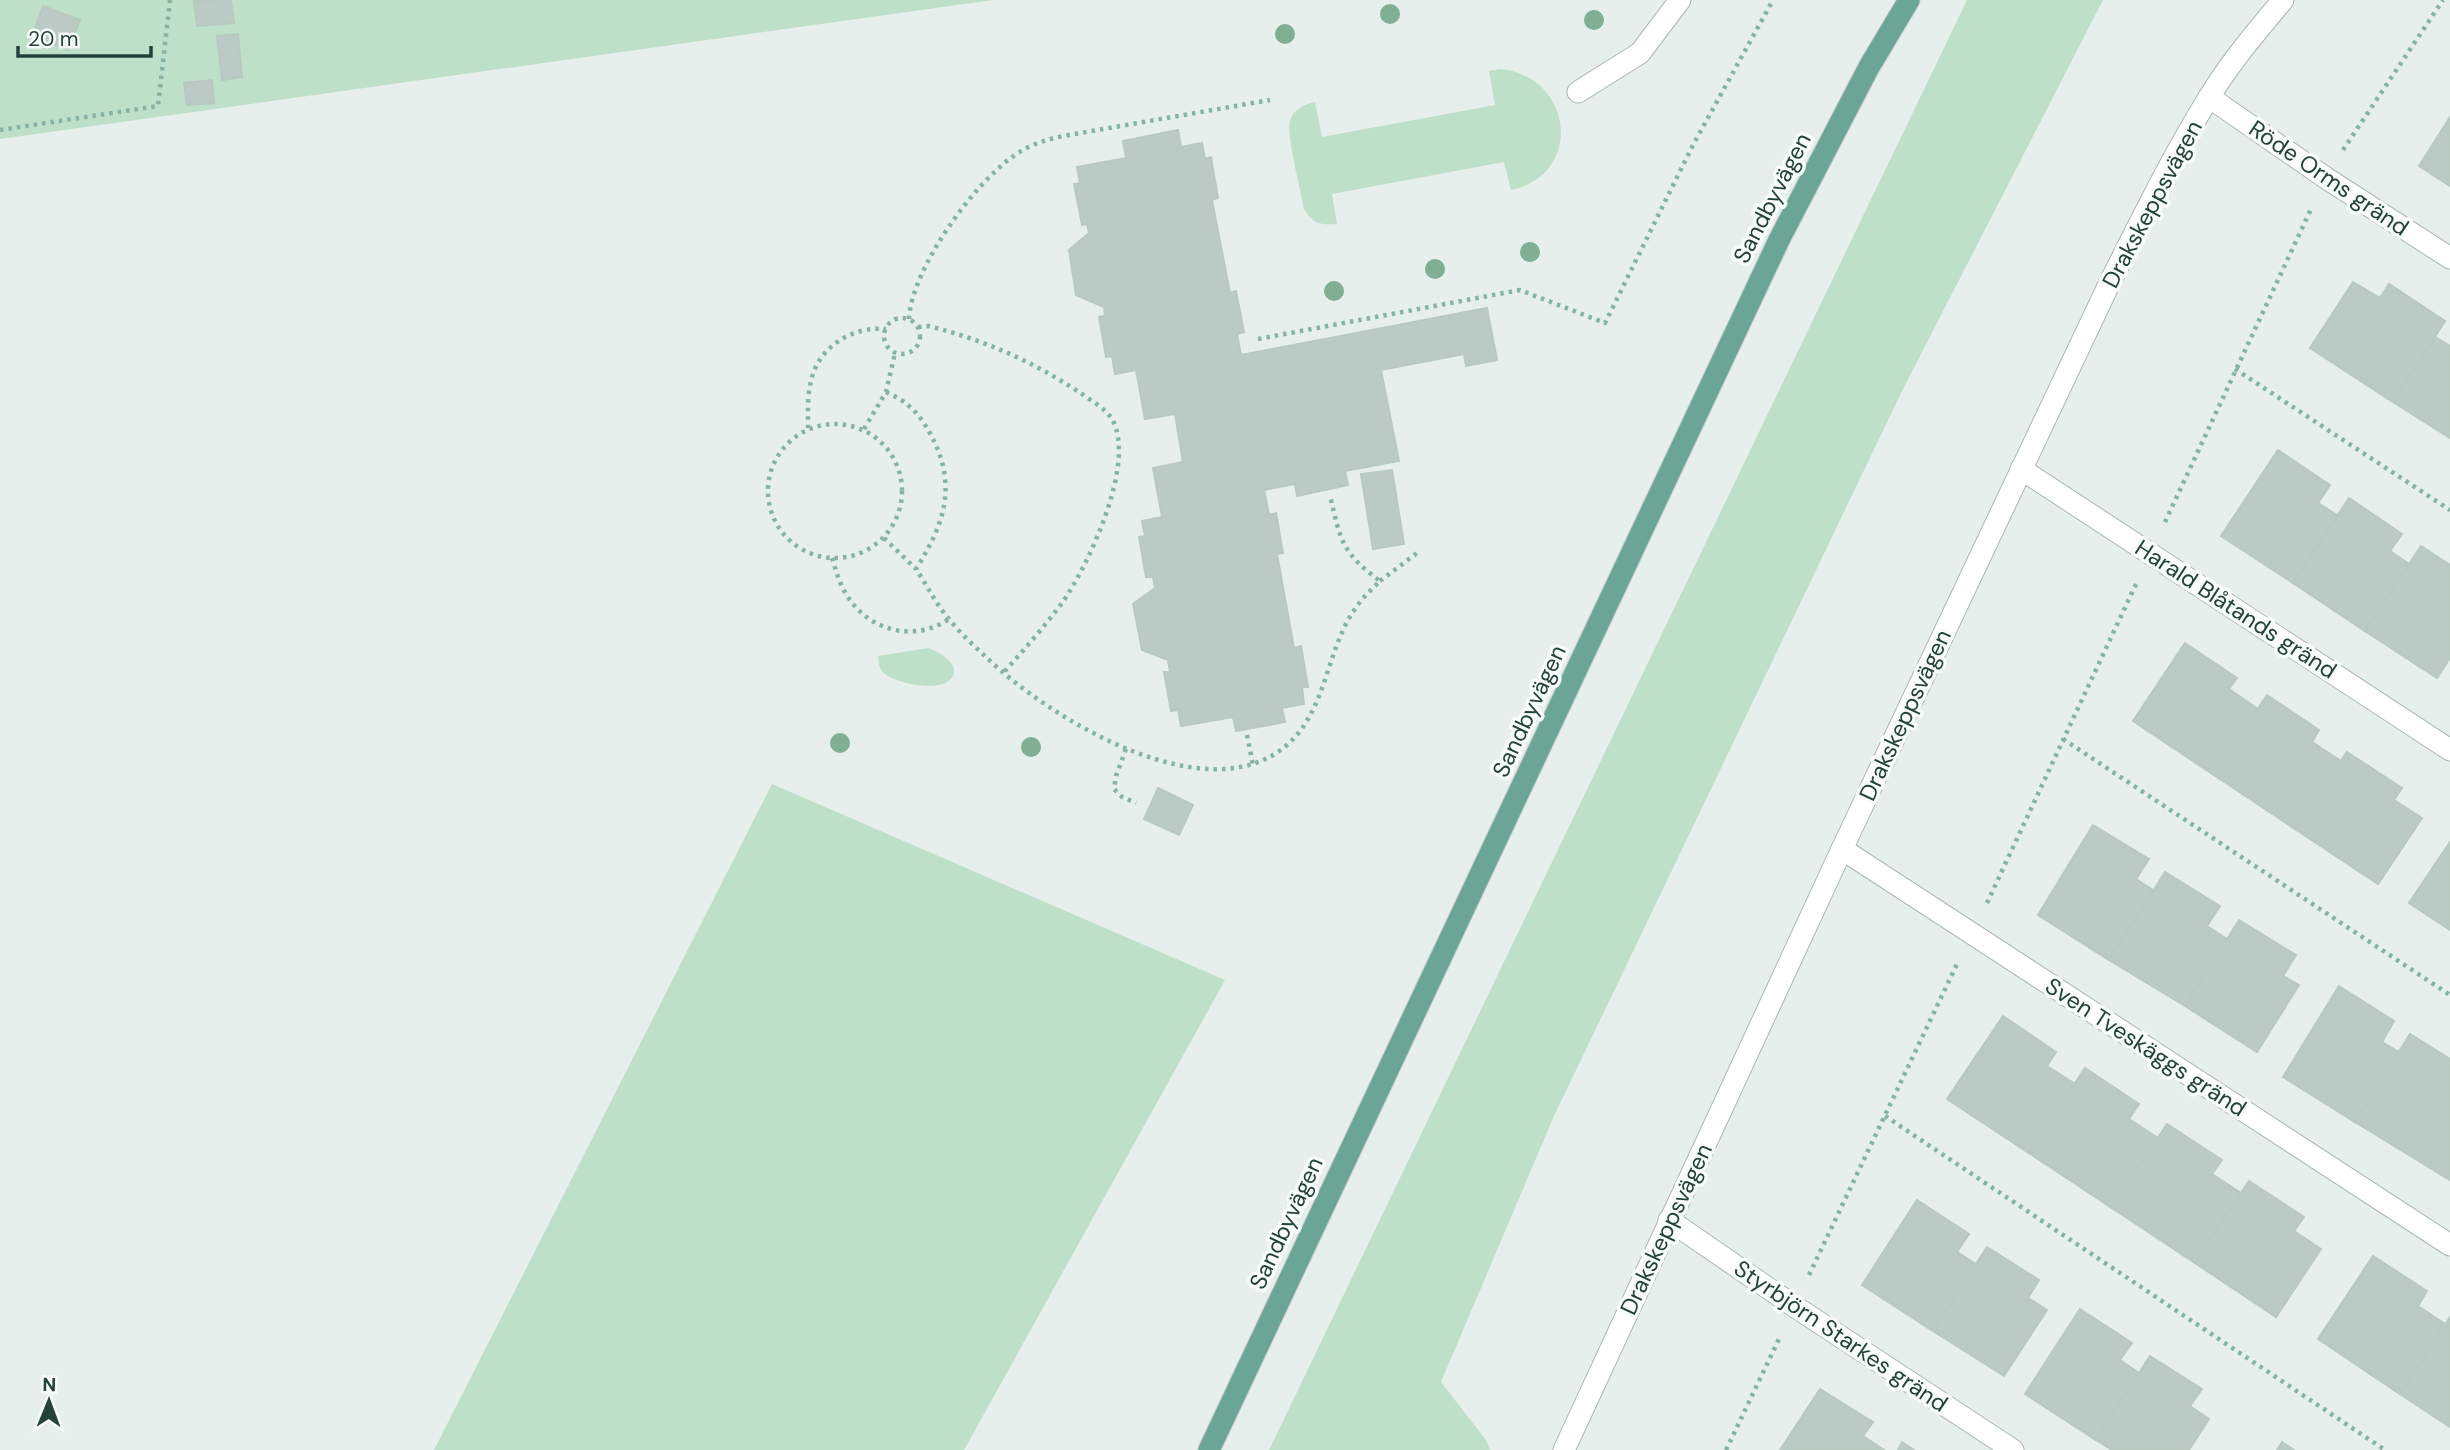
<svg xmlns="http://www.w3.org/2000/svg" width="2450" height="1450" font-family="'DM Sans',sans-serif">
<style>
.green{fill:#bfe0c8}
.building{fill:#bbcac4;stroke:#b8c9c2;stroke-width:2}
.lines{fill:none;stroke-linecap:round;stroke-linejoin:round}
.minor-casing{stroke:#a8b8b2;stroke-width:23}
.major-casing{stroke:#c2cac8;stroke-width:23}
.path{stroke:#86b3a5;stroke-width:4.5;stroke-dasharray:3.5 5;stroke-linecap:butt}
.minor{stroke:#fff;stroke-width:21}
.major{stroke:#6aa596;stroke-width:21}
.tree{fill:#80af93}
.labels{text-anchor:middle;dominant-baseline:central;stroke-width:7;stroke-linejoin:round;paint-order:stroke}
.street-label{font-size:23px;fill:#24423a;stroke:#f7fbf9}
</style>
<rect width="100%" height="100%" fill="#e6efeb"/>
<g class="green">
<polygon points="0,0 993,0 0,139"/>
<polygon points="1967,0 2103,0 1903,389 1554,1116 1441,1382 1486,1440 1490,1450 1269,1450"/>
<path d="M 1500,69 C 1574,76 1584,175 1511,190 L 1504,162 L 1332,194 L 1337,224 C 1320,225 1313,224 1304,209 C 1301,191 1286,135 1290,121 C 1293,109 1305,104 1315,102 L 1322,137 L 1495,105 L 1489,71 Z"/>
<path d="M 928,648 C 940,651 967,669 947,682 C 933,691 893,683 883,672 C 878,667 879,662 878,656 Z"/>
<polygon points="772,784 1225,980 964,1450 434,1450"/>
</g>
<g class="building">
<polygon points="231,0 234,23 197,26 194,1"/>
<polygon points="43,6 80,20 68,50 32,37"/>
<polygon points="238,34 242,77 222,80 217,36"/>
<polygon points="212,80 214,103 187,105 184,83"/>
<polygon points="2450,117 2450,186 2419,166"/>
<polygon points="1178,130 1181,147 1202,143 1205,159 1211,157 1218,198 1212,200 1230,293 1236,291 1244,332 1237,334 1241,355 1487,308 1497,360 1466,366 1464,354 1381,370 1399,461 1345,471 1348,485 1297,496 1295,484 1264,490 1269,515 1276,513 1283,553 1277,554 1294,648 1301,646 1308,687 1302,687 1304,704 1282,708 1285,722 1236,731 1233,717 1181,726 1178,710 1171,711 1164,672 1170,672 1168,660 1142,650 1133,604 1155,588 1153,577 1146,577 1139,537 1145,536 1142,521 1162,517 1153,468 1183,462 1175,414 1145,419 1136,370 1115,374 1112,356 1106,357 1099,317 1105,316 1104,307 1076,295 1069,250 1089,233 1087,224 1082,225 1074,184 1080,183 1077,167 1126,158 1123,141"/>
<polygon points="2353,282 2380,298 2389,284 2445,321 2393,402 2310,348"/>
<polygon points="2435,337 2450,346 2450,438 2393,402"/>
<polygon points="2278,450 2330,485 2318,503 2337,515 2293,583 2221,536"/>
<polygon points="1392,470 1404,544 1373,549 1361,474"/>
<polygon points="2349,498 2402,534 2390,551 2409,564 2365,631 2293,583"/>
<polygon points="2421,546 2450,565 2450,658 2437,678 2365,631"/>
<polygon points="2185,643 2237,678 2229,689 2258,709 2214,775 2133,721"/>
<polygon points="2267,695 2319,730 2312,742 2341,761 2295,829 2214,775"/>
<polygon points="2347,752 2402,788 2394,800 2422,818 2378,884 2295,829"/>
<polygon points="1158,788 1193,805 1179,835 1144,819"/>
<polygon points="2093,825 2149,859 2136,879 2153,890 2109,960 2038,915"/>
<polygon points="2450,842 2450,930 2409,903"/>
<polygon points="2165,872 2220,906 2207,926 2227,939 2185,1006 2109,960"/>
<polygon points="2239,920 2296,955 2283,976 2299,985 2257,1052 2185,1006"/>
<polygon points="2339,986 2394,1021 2382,1042 2399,1052 2355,1122 2283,1077"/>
<polygon points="2003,1016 2056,1052 2047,1066 2075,1084 2029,1153 1947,1099"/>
<polygon points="2410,1034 2450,1059 2450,1136 2430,1168 2355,1122"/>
<polygon points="2085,1068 2139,1104 2129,1119 2158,1138 2112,1208 2029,1153"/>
<polygon points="2167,1124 2222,1160 2212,1174 2241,1193 2195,1263 2112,1208"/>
<polygon points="2450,1136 2450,1180 2430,1168"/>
<polygon points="2249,1181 2304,1217 2294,1231 2321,1249 2276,1317 2195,1263"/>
<polygon points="1917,1200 1969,1234 1957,1252 1976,1264 1933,1331 1862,1285"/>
<polygon points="1987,1247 2039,1280 2028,1298 2047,1310 2004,1376 1933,1331"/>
<polygon points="2373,1256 2427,1291 2418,1306 2445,1324 2400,1394 2318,1339"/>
<polygon points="2080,1309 2132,1343 2120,1360 2139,1373 2096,1440 2025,1394"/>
<polygon points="2450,1317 2450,1427 2400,1394"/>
<polygon points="2150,1356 2202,1389 2190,1406 2209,1419 2189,1450 2112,1450 2096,1440"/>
<polygon points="1820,1389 1873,1422 1863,1436 1884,1450 1780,1450"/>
<polygon points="1902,1442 1914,1450 1898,1450"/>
<polygon points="2282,1442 2294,1450 2277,1450"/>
</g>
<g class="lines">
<defs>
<g id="minor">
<polyline points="1578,92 1640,53 1680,0"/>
<polyline points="2209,97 2326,178 2450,258"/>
<polyline points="2021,469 2450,750"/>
<polyline points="1842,849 2450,1245"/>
<polyline points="1669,1220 1794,1306 2013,1450"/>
<path d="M 1564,1450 L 1842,849 L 2111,280 C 2142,219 2172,157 2208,99 C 2229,64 2256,32 2283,0"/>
</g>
<polyline id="major" points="1209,1450 1779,240 1869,67 1909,0"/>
</defs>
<use href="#minor" class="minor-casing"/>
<use href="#major" class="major-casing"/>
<g class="path">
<polyline points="0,130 158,106 170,0"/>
<polyline points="2343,150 2443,0"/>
<circle cx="902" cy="336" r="18"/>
<path d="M 909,319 C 911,269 979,174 1023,150 C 1035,143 1049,139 1063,136 L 1270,100"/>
<path d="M 918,327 L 929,326 C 986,341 1030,360 1079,392 C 1089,399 1106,409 1112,419 C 1137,463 1088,566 1062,603 C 1044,627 1024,650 1004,672"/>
<polyline points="1258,339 1520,290 1605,323 1693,145 1773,0"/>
<polyline points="2235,369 2450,510"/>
<path d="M 886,392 C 894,396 903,400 909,406 C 920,415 928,429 934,441 C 957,489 943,526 916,569 C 926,584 934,600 945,614 C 956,629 971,643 985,656 C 1047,717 1206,815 1287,745 C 1327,710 1326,650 1355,609 C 1362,598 1371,590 1380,581 C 1341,552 1341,541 1330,496"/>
<circle cx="835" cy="491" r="67"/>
<path d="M 808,428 C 808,411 807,391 813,374 C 823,344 855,326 886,329"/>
<polyline points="864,429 886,392 895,353"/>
<polyline points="2165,522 2312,207"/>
<polyline points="884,538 916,569"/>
<path d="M 832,558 C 836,570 839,583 846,594 C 868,631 914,643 949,619"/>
<polyline points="1380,581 1417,553"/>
<polyline points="1247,735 1253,765"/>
<polyline points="2063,739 2450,995"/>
<polyline points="1126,749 1116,776 1114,789 1122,797 1136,803"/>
<polyline points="1987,903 2136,584"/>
<polyline points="1885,1116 2385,1450"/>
<polyline points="1809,1275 1957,964"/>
<polyline points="1726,1450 1780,1337"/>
</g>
<use href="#minor" class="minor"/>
<use href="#major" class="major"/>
</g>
<g class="tree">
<circle cx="1390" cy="14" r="10"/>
<circle cx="1594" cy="20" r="10"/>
<circle cx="1285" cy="34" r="10"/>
<circle cx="1530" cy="252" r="10"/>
<circle cx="1435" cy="269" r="10"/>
<circle cx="1334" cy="291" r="10"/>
<circle cx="840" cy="743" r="10"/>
<circle cx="1031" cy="747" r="10"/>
</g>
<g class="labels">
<g class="street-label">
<text transform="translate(2329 178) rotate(34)">Röde Orms gränd</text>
<text transform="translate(1772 198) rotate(-63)">Sandbyvägen</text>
<text transform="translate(2152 204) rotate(-62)">Drakskeppsvägen</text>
<text transform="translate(2236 609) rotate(33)">Harald Blåtands gränd</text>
<text transform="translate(1529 711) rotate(-65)">Sandbyvägen</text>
<text transform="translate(1905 715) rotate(-65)">Drakskeppsvägen</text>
<text transform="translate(2146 1047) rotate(33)">Sven Tveskäggs gränd</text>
<text transform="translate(1286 1223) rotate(-65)">Sandbyvägen</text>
<text transform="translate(1666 1229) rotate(-65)">Drakskeppsvägen</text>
<text transform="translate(1841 1336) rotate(34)">Styrbjörn Starkes gränd</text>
</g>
</g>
<g transform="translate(49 1401) rotate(1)" stroke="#f7fbf9" stroke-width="5" paint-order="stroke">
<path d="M0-5L12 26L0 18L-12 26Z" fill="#24423a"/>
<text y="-10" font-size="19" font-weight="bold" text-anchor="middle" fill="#24423a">N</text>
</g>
<path d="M18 46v10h133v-10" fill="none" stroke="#24423a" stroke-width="3.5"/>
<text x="28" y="46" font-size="21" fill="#24423a" stroke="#f7fbf9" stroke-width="5" paint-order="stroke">20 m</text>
</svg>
